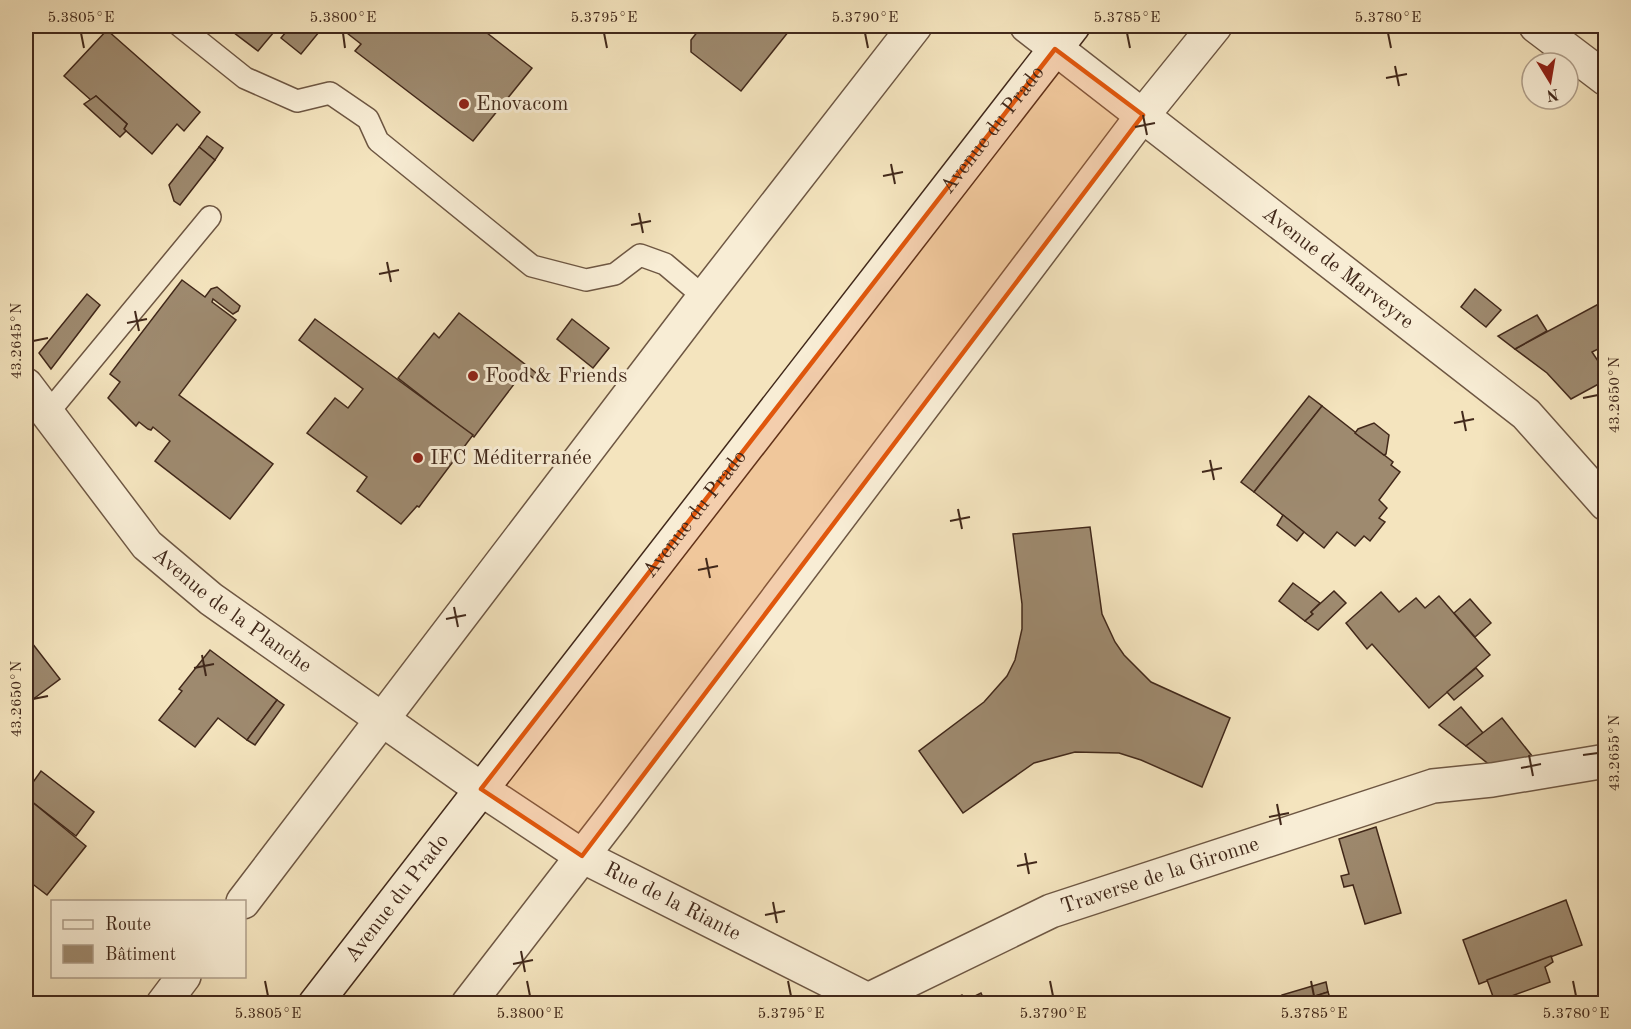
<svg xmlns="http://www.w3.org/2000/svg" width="1631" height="1029" font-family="'Old Standard TT',serif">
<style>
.building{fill:#9e8a6f;stroke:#41281a;stroke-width:1.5}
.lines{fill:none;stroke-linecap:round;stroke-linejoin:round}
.lane-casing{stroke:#6e5743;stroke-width:24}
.street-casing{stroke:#6e5743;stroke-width:36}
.secondary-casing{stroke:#41281a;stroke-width:36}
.lane{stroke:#f8edd5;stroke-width:21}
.street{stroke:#f8edd5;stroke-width:33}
.secondary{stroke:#f8edd5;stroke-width:33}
.marked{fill:#e0570d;fill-opacity:0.2;stroke:#e0570d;stroke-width:4.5;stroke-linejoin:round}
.ticks{fill:none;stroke:#41281a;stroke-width:2}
.poi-dot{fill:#8f2418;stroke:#f8edd5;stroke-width:2}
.labels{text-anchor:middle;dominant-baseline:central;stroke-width:6;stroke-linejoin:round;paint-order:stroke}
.poi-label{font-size:21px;fill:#41281a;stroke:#f8edd5;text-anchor:start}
.street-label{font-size:21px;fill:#41281a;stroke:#f8edd5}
.neatline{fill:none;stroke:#41281a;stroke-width:2}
.ticks-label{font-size:15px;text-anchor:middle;fill:#41281a}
</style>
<rect width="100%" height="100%" fill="#f4e4be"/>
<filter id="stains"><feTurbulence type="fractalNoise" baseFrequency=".00333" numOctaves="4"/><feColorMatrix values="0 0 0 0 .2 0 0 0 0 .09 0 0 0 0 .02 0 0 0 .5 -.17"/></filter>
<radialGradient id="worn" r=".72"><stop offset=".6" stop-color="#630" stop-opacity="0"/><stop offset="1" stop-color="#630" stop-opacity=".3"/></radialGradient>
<g class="building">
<polygon points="225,26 279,26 258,51"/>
<polygon points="291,26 324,26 301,54 281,38"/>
<polygon points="338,26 478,26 532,68 473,141 355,51 361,44"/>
<polygon points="702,26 793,26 741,91 691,52 691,40"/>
<polygon points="107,30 200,112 184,131 177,124 152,154 124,129 127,124 96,96 92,101 64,76"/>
<polygon points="96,96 127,124 124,129 126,131 120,137 84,104"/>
<polygon points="207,136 223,148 215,160 199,147"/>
<polygon points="199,147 215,160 180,205 174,201 169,185"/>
<polygon points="1606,260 1606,290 1599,279 1598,271"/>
<polygon points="182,280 205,297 211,289 217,287 240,306 238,311 233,314 213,299 212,302 236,320 179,395 273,464 230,519 155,461 170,441 153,427 151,430 148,429 139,422 136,426 108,398 120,382 110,374"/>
<polygon points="1475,289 1501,310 1486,327 1461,307"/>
<polygon points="87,294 100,305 51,369 39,353"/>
<polygon points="1606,300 1606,345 1592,352 1606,373 1606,380 1571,399 1547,373 1515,349"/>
<polygon points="459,313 544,379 540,383 524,371 474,437 398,378 434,333 439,338"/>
<polygon points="1537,315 1547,331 1515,349 1498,336"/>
<polygon points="315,319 473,435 419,507 417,506 401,524 357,491 367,477 307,433 335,398 348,408 363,389 299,340"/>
<polygon points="572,319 609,348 593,368 557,339"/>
<polygon points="1309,396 1322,406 1254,492 1241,482"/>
<polygon points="1322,406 1393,462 1391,465 1400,472 1379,500 1387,508 1379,518 1385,522 1370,541 1364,536 1355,546 1337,532 1324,548 1254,492"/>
<polygon points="1374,423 1389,435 1386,454 1384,455 1355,433 1358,429"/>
<polygon points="1283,515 1304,532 1297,541 1277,525"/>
<polygon points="1090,527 1102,614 1115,642 1124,655 1151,682 1230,718 1202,787 1141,760 1119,753 1075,752 1034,763 963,813 919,751 984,702 1007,676 1015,660 1022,629 1022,604 1013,534"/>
<polygon points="1293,583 1320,603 1311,612 1313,614 1305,621 1279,601"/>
<polygon points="1334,591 1346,603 1318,630 1305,621 1313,614 1311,612"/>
<polygon points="1381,592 1399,612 1416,598 1425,608 1439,596 1490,655 1429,708 1372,644 1367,649 1346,623"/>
<polygon points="1470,599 1491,623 1475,637 1454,613"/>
<polygon points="32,643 60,679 28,703 26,700 26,647"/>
<polygon points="210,650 277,700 247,740 218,718 195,747 159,720 182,691 179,689"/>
<polygon points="1476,668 1483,676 1454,700 1447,692"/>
<polygon points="277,700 284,705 255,745 247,740"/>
<polygon points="1461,707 1483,733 1466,746 1439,725"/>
<polygon points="1502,718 1536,761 1491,766 1466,746"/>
<polygon points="41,771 94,812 76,836 26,797 26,792"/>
<polygon points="26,797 86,846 47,895 26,879"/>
<polygon points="1376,827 1401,913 1365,924 1353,885 1344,887 1341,876 1349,874 1339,839"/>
<polygon points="1566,900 1582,945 1479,984 1463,940"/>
<polygon points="1551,956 1553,962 1545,967 1550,982 1495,1002 1487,980"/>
<polygon points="1326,982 1328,992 1290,1004 1284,1004 1282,995"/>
<polygon points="1328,992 1332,1004 1290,1004"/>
<polygon points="981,993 986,1004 966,1004 965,1001"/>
<polygon points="962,995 966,1004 944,1004"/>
</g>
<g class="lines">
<defs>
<g id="lane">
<polyline points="180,26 245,78 297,101 330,93 368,119 378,141 532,266 586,280 615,274 640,255 665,264 704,297"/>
<polyline points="47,414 210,217"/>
</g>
<g id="street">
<path id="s1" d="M 1027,26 L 1526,414 L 1606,504"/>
<polyline points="1536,26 1606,79"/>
<path id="s2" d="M 26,385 L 147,545 L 211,599 L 481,789 L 582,856 L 868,1000 L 870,1004"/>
<polyline points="243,902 704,297 915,26"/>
<path id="s3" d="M 868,1000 L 1051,911 L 1433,786 L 1492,780 L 1606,761"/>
<polyline points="163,1004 184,976"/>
<polyline points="468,1004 614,815 1143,115 1215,26"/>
</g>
<g id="secondary">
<path id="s4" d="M 315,1004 L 1073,26"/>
</g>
</defs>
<use href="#lane" class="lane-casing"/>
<use href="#street" class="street-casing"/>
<use href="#secondary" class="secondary-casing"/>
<use href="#lane" class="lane"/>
<use href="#street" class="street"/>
<use href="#secondary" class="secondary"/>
</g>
<path class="marked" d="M 1055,49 L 1143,115 L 582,856 L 481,789 Z"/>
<path class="ticks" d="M 81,33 L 84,48M 343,33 L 345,48M 604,33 L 607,48M 865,33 L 868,48M 1127,33 L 1130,48M 1388,33 L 1391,48M 1395,66 L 1399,86M 1386,78 L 1407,74M 1143,115 L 1147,135M 1135,127 L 1155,123M 891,164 L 895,184M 883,176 L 903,172M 639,213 L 643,233M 631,225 L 651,221M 387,262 L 391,282M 379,274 L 399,270M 135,311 L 139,331M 127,323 L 147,319M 33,341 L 48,338M 1583,398 L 1598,395M 1462,411 L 1466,431M 1454,423 L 1474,419M 1210,460 L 1214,480M 1202,472 L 1222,468M 958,509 L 962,529M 950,521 L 970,517M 706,558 L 710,578M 698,570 L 718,566M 454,607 L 458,627M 446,619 L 466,615M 202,655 L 206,676M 194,668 L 214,664M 33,699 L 48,696M 1529,755 L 1533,776M 1583,755 L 1598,753M 1521,768 L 1541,764M 1277,804 L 1281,825M 1269,817 L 1289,813M 1025,853 L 1029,874M 1017,866 L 1037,862M 773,902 L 777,923M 765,915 L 785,911M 521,951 L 525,972M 513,964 L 533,960M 265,981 L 268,996M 527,981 L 530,996M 788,981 L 791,996M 1050,981 L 1053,996M 1311,981 L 1314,996M 1573,981 L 1576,996"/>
<g class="poi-dot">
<circle cx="464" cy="104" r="6"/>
<circle cx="473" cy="376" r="6"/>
<circle cx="418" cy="458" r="6"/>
</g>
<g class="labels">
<g class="poi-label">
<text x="476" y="104">Enovacom</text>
<text x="485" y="376">Food &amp; Friends</text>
<text x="430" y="458">IFC Méditerranée</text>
</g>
<g class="street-label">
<text stroke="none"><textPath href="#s4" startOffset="1106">Avenue du Prado</textPath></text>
<text stroke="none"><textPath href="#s1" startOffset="394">Avenue de Marveyre</textPath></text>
<text stroke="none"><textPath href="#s4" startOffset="620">Avenue du Prado</textPath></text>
<text stroke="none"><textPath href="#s2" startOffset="308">Avenue de la Planche</textPath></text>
<text stroke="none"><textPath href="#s3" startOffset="318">Traverse de la Gironne</textPath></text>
<text stroke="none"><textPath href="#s4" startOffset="134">Avenue du Prado</textPath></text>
<text stroke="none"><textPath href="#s2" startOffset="837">Rue de la Riante</textPath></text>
</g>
</g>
<rect width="1631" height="1029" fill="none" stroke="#f4e4be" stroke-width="66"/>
<rect x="51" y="900" width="195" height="78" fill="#f8edd5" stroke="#af9e8a" stroke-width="1.5"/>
<rect x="63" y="920" width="30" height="9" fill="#f8edd5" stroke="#af9e8a" stroke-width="1.5"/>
<text x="105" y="930" font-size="18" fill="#41281a">Route</text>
<rect x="63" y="945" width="30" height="18" fill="#9e8a6f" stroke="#af9e8a" stroke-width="1.5"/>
<text x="105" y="960" font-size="18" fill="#41281a">Bâtiment</text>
<g transform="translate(1550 81) rotate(169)"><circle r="28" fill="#f8edd5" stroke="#af9e8a" stroke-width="1.5"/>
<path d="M0-4.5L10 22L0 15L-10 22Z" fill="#8f2418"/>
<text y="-9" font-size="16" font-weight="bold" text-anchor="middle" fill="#41281a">N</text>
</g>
<rect x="33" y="33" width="1565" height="963" class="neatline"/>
<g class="ticks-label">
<text x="81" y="22">5.3805°E</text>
<text x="343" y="22">5.3800°E</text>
<text x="604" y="22">5.3795°E</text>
<text x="865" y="22">5.3790°E</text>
<text x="1127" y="22">5.3785°E</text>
<text x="1388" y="22">5.3780°E</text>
<text transform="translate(16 341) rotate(-90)" y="5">43.2645°N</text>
<text transform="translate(1614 395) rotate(-90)" y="5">43.2650°N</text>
<text transform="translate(16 699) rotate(-90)" y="5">43.2650°N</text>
<text transform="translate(1614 753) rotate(-90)" y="5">43.2655°N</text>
<text x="268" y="1018">5.3805°E</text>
<text x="530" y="1018">5.3800°E</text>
<text x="791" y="1018">5.3795°E</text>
<text x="1053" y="1018">5.3790°E</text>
<text x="1314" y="1018">5.3785°E</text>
<text x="1576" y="1018">5.3780°E</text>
</g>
<rect width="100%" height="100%" filter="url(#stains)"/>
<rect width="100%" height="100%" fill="url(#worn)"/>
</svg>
